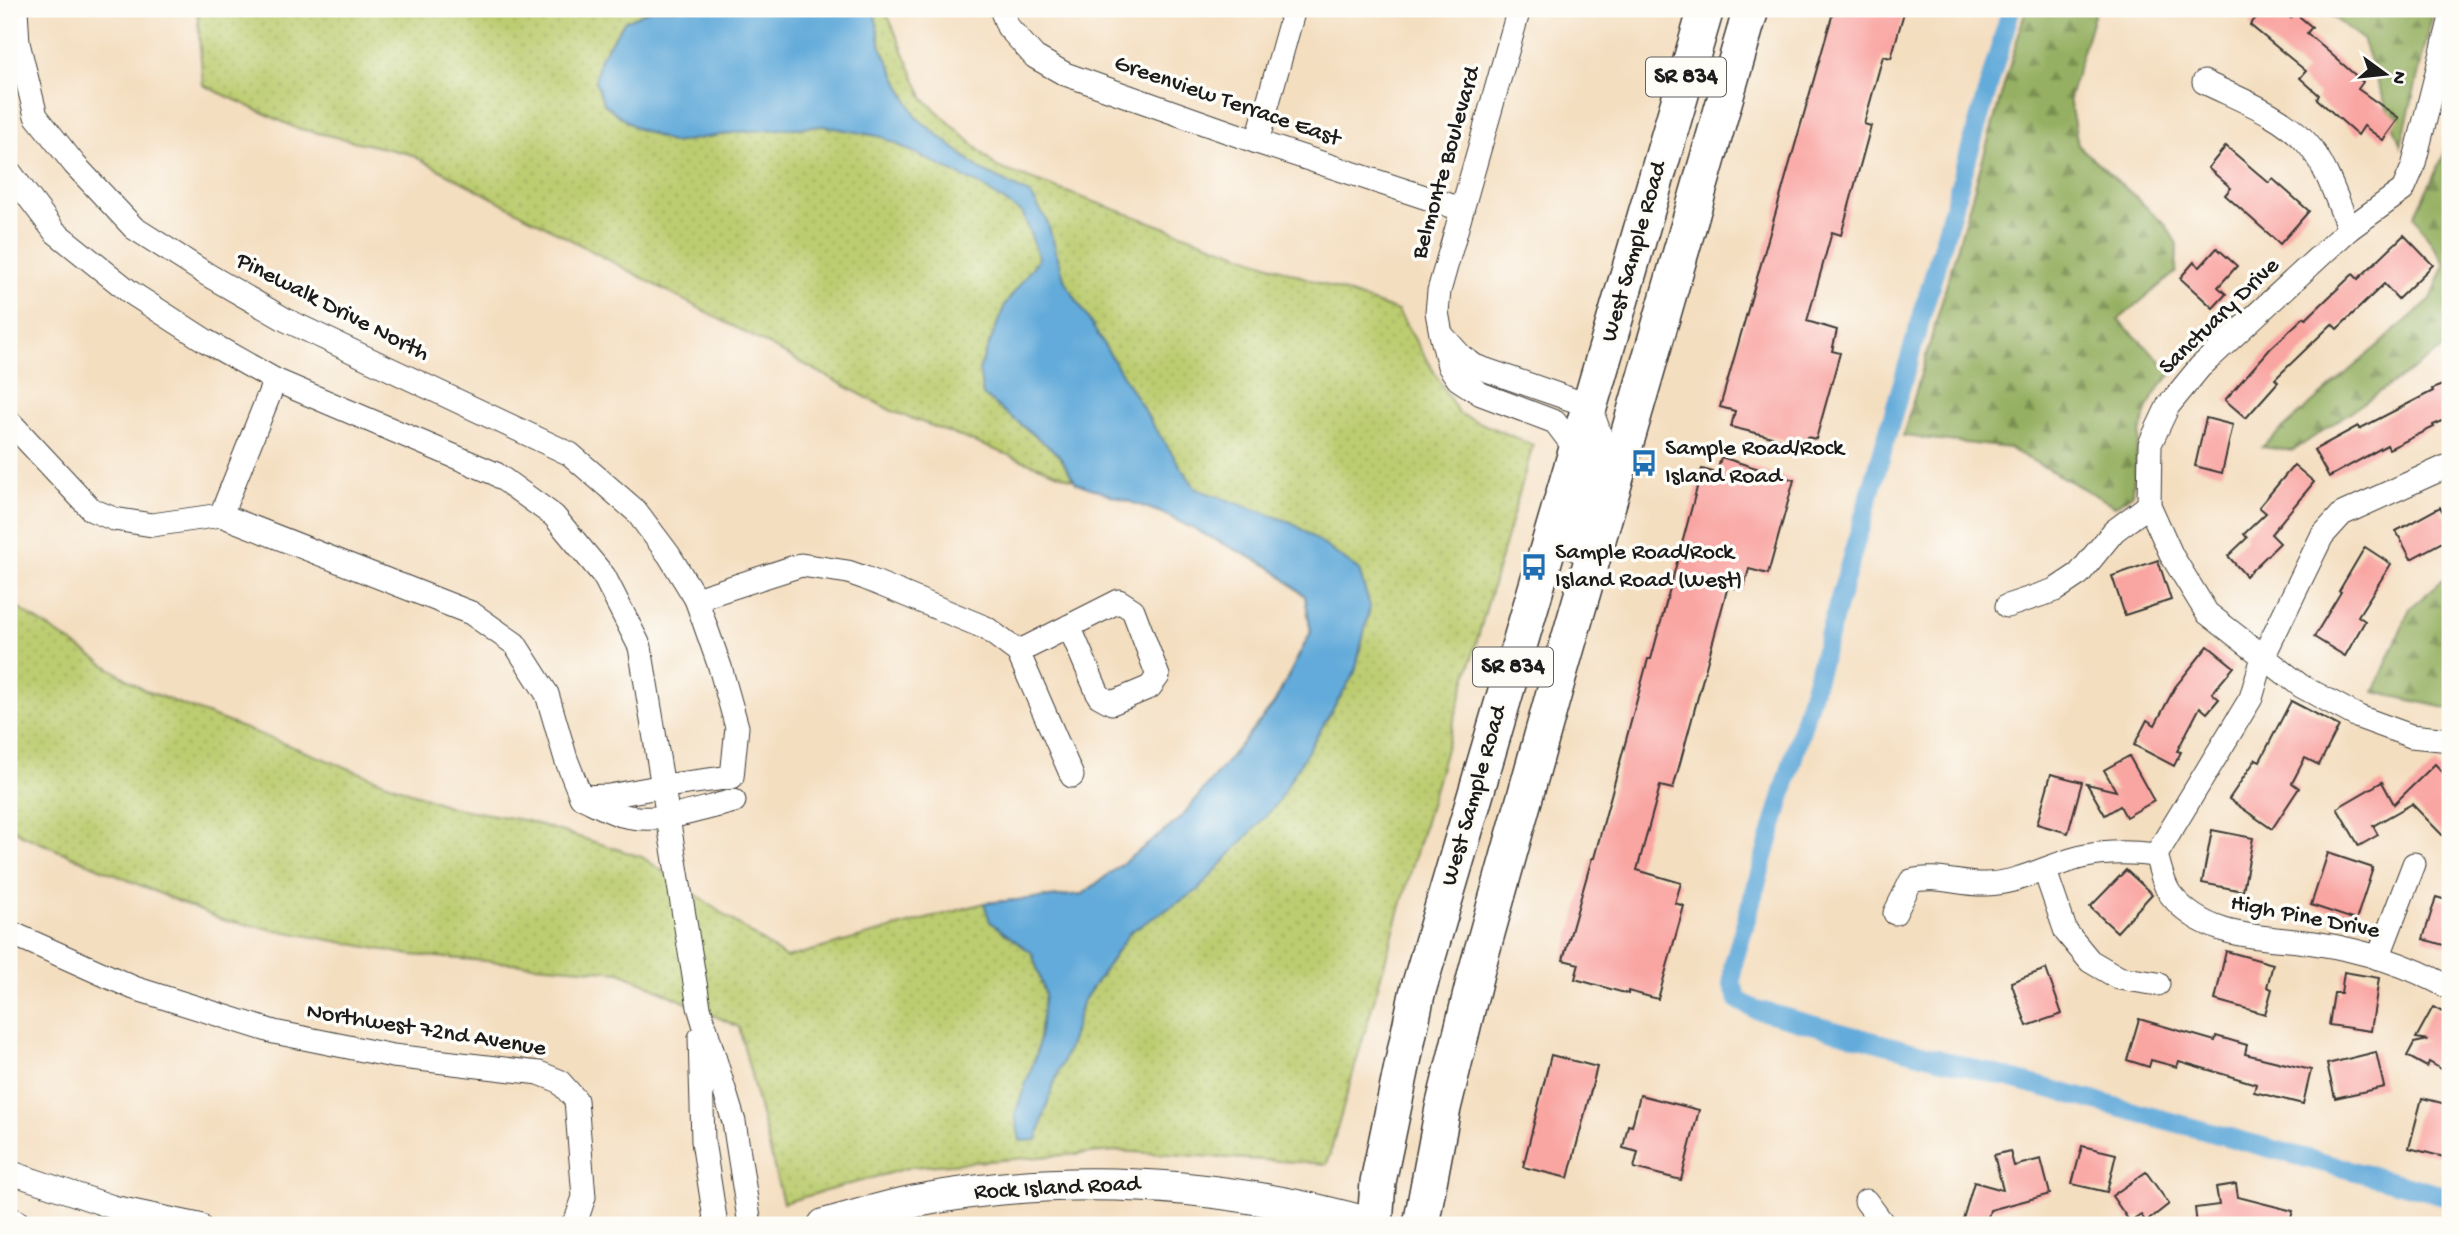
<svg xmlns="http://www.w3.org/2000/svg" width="2459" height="1234" font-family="'Gochi Hand',sans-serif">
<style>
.grass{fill:url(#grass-dots);stroke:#6c7446;stroke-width:2}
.forest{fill:url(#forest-firs);stroke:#58663f;stroke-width:2}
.water{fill:#64abda;stroke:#40647b;stroke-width:2}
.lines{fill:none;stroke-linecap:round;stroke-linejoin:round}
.canal{stroke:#64abda;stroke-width:19}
.building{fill:#f9a5a2}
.street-casing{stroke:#3c3935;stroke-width:25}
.secondary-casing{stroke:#3c3935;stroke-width:34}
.primary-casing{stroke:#3c3935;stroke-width:38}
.street{stroke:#fff;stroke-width:23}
.secondary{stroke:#fff;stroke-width:32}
.primary{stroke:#fff;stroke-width:35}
.labels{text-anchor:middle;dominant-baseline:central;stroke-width:7;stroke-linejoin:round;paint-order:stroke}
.shield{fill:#fdfcf7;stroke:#605f5e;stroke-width:2}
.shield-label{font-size:23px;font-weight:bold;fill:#1c1c1c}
.street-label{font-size:24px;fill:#1c1c1c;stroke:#fdfcf7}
.poi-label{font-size:24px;fill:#1c1c1c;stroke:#fdfcf7;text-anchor:start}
</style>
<defs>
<pattern id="grass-dots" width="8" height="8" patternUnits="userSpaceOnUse" patternTransform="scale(1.75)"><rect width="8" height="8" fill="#bccc6f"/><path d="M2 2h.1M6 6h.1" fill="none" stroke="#a1af60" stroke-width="1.8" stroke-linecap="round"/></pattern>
<pattern id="forest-firs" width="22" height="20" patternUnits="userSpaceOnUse" patternTransform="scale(1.75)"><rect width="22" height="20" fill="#95b062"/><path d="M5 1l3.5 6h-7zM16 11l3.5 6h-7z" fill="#798e50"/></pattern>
</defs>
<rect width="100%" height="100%" fill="#fdfcf7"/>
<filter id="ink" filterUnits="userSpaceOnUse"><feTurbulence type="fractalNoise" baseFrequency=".0143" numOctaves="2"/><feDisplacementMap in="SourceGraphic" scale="14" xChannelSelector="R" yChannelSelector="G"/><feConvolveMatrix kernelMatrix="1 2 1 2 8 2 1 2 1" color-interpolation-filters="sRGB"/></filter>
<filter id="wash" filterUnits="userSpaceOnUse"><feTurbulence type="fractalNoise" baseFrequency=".00686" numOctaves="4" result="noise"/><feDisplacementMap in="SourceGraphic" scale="28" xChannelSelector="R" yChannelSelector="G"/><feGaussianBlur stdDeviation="1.57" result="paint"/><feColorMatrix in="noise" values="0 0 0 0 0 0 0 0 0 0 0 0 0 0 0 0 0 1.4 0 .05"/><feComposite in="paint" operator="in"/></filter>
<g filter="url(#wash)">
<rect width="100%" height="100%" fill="#f4dec0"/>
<polygon class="grass" points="197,9 885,9 924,99 997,167 1398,311 1459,414 1533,445 1327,1164 1116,1151 911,1167 783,1203 739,1027 620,972 411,955 222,920 22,835 9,826 9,602 144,690 450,807 528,821 642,857 786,958 984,903 1083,894 1179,820 1274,704 1311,632 1305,596 1270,567 1162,513 892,411 410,154 296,128 203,85"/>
<g class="forest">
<path d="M 2026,9 L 2096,9 L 2069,98 L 2078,145 L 2165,224 L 2177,244 L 2176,272 L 2118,320 L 2173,372 C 2166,380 2157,389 2152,399 C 2138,427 2135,462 2133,493 L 2115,506 L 2009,448 L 1903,436 Z"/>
<polygon points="2322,9 2434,9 2401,146 2362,39"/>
<polygon points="2450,132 2450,344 2293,451 2262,447 2431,299 2445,264 2414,216 2442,159"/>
<polygon points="2450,574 2450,709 2374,692 2410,608"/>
</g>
<polygon class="water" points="653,9 874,9 881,47 916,117 981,170 1031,195 1047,221 1065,281 1155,428 1196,489 1293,523 1359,570 1370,607 1355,672 1275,806 1197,891 1130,932 1082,1003 1071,1042 1052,1088 1037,1140 1020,1141 1015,1114 1037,1052 1045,994 1032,953 990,922 984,903 1083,894 1179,820 1274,704 1311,632 1305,596 1269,566 1162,513 1076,483 1058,454 983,395 979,369 1005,305 1039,258 1023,214 980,185 882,137 824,126 738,132 673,143 636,128 604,104 595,81 600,58 625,21"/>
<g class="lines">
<polyline class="canal" points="2011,9 1733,965 1732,983 1738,1000 1754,1009 2450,1197"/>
</g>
<g id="blocks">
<g class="building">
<polygon points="1834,9 1905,9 1891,58 1883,56 1864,124 1871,126 1841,235 1832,232 1807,321 1837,330 1832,351 1840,353 1816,439 1807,437 1805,445 1731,427 1735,411 1720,407"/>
<polygon points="2263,9 2280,9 2291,18 2295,13 2312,27 2307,33 2363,82 2358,89 2399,118 2383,140 2364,126 2358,135 2317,99 2319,95 2300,78 2306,71 2250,25"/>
<polygon points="2226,146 2269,183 2273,179 2309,211 2280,244 2225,195 2231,188 2208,168"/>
<polygon points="2404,235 2433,265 2398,299 2384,284 2337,329 2332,324 2275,379 2278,382 2246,418 2225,400 2271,348 2304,317 2306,319 2353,274 2358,279"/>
<polygon points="2217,248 2237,266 2218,287 2226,294 2213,308 2180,278 2194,262 2200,267"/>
<polygon points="2450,382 2450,418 2433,425 2434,427 2389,449 2387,445 2329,477 2314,450 2358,426 2359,429 2433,391 2432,389"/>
<polygon points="2206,418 2233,425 2222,473 2195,466"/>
<polygon points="1721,457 1794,480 1768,574 1749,569 1743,590 1728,586 1673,789 1660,786 1637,870 1681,883 1675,903 1684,906 1658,999 1628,991 1628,994 1575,979 1579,964 1563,960 1592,858 1594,858 1648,659 1651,659 1702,469 1717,473"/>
<polygon points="2294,465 2314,482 2271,534 2280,543 2246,576 2228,556 2247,538 2244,534 2266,513 2259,507"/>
<polygon points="2440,507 2450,525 2450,538 2411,559 2396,531"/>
<polygon points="2365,547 2391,564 2358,616 2365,621 2345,656 2314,637 2341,592 2339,591"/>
<polygon points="2158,560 2171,600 2125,615 2112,576"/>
<polygon points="2208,646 2234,667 2212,693 2219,699 2207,713 2200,707 2177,751 2181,752 2174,766 2134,745 2147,720 2155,725 2175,687"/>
<polygon points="2291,701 2339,726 2319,765 2305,758 2292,783 2299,788 2272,829 2229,799 2256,759 2260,761"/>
<polygon points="2129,756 2154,801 2126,817 2120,806 2105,815 2087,784 2116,791 2104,770"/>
<polygon points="2435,764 2450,780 2450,843 2412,804 2373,826 2378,835 2359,846 2337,808 2382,782 2394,804"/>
<polygon points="2051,774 2082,782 2068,833 2037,824"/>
<polygon points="2212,830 2253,838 2243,891 2202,883"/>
<polygon points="2328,853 2373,868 2356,920 2311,905"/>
<polygon points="2126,870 2152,894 2117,932 2090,907"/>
<polygon points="2436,897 2450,901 2450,947 2423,939"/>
<polygon points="2226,951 2273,964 2267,987 2272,989 2265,1014 2215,1000"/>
<polygon points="2046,969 2062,1014 2027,1026 2011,982"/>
<polygon points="2344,972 2379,978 2371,1031 2329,1025 2334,993 2341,993"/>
<polygon points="2433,1007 2450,1016 2450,1074 2429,1062 2427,1067 2407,1056 2414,1043 2428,1040 2416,1038"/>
<polygon points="2139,1019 2215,1041 2216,1036 2247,1045 2245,1054 2311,1070 2303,1104 2254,1092 2256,1084 2179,1061 2177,1067 2151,1060 2149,1067 2127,1060"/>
<polygon points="2376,1052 2384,1087 2335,1098 2327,1064"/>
<polygon points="1551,1055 1597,1067 1568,1178 1523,1167"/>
<polygon points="1640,1095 1699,1110 1681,1180 1634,1168 1638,1152 1623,1148 1628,1125 1632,1126"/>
<polygon points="2422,1098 2450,1105 2450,1132 2444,1157 2409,1148"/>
<polygon points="2082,1146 2116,1154 2107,1192 2072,1184"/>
<polygon points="2010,1151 2014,1166 2041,1159 2050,1194 1990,1210 1986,1225 1963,1219 1974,1182 2003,1190 1994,1155"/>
<polygon points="2146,1172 2169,1204 2146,1222 2141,1215 2130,1222 2112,1196"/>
<polygon points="2236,1184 2238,1197 2293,1211 2289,1225 2261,1225 2241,1220 2241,1225 2197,1225 2195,1208 2219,1205 2216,1187"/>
</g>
</g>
</g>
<g filter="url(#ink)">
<use href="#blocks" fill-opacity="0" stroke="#3c3935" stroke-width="2"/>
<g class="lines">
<defs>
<g id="street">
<polyline points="16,9 18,43 36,116 75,165 134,228 208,275 286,320 570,454 636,511 669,555 696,599"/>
<polyline points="1001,9 1008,27 1035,57 1065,74 1257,142 1461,209"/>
<polyline points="1519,9 1439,291 1437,312 1441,334 1449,366 1458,379 1481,394 1555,422 1577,451"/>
<polyline points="2450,21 2413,167 2403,190 2349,229 2200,367 2168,406 2150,444 2149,505 2172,556 2207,613 2301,686 2359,717 2411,736 2450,740"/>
<path d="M 2204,82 C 2238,99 2280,113 2306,142 C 2327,165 2337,201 2349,229"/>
<polyline points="1257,142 1294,9"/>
<polyline points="9,171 55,232 130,292 206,341 275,380 496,474 554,516 604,576 640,647 699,1007 734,1122 750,1225"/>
<polyline points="1443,336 1461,356 1475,366 1590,406 1605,449 1577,550"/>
<polyline points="9,421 92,510 114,519 152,525 221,515 275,380"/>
<path d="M 2450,465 L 2342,514 L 2322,536 L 2263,657 L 2251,698 L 2156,855 C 2160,867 2163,885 2171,895 C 2207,940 2262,936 2314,943 C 2361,950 2409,965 2450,988"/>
<path d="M 221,515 L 471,613 L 515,644 L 547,694 L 566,759 L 581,797 C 594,803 608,811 621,815 C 659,825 697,810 734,801"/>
<polyline points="2007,606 2055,590 2079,574 2114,531 2149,505"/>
<polyline points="1018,652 1119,601 1133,610 1158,676 1150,687 1112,703 1099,696 1069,626"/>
<polyline points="581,797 609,796 664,786 732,777 737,727 720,667 696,599 801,565 848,572 865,578 986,628 1018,652 1072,776"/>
<polyline points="2045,871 2066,932 2090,961 2119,978 2158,984"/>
<path d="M 1895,913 L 1911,881 C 1935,874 1961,885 1986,884 C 2022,883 2052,863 2086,856 C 2110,851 2132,852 2156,855"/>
<polyline points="9,932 134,988 274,1032 393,1056 539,1073 559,1081 576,1100 584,1197 576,1221 572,1225"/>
<polyline points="2378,958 2414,864"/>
<polyline points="700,1038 703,1141 716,1225"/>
<polyline points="9,1172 113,1207 199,1225"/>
<polyline points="1866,1201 1884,1225"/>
</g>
<g id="secondary">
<polyline points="9,1224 14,1225"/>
<path d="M 824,1225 C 854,1217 885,1207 916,1201 C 1071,1171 1223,1182 1374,1225"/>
</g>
<g id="primary">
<polyline points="1375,1225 1378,1182 1417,994 1706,9"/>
<polyline points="1421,1225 1443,1108 1477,969 1560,671 1751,9"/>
</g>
</defs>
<use href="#street" class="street-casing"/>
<use href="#secondary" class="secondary-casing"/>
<use href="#primary" class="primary-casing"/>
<use href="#street" class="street"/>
<use href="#secondary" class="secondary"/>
<use href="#primary" class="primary"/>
</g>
</g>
<defs>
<symbol id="bus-bare" viewBox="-9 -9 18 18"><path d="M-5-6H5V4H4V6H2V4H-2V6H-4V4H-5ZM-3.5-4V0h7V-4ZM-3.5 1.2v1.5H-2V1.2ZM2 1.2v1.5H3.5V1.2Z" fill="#1f6fb2" stroke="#fdfcf7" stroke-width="2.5" paint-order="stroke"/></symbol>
</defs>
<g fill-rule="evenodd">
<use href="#bus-bare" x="1625" y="444" width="38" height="38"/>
<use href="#bus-bare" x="1515" y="548" width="38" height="38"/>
</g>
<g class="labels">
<g class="shield">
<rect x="1646" y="57.5" width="80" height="39" rx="5"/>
<rect x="1473" y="647.5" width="80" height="39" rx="5"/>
</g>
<g class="shield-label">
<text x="1686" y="77">SR 834</text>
<text x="1513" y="667">SR 834</text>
</g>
<g class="street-label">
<text transform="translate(1227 102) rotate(19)">Greenview Terrace East</text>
<text transform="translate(1447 163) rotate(-74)">Belmonte Boulevard</text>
<text transform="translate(1635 252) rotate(-74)">West Sample Road</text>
<text transform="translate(332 308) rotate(27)">Pinewalk Drive North</text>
<text transform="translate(2220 317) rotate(-44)">Sanctuary Drive</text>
<text transform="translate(1475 796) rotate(-74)">West Sample Road</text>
<text transform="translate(2305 918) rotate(11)">High Pine Drive</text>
<text transform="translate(426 1031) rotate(9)">Northwest 72nd Avenue</text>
<text transform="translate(1057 1189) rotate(-3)">Rock Island Road</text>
</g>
<g class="poi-label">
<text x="1665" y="449">Sample Road/Rock<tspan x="1665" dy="28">Island Road</tspan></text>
<text x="1555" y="553">Sample Road/Rock<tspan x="1555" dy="28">Island Road (West)</tspan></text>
</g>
</g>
<rect width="2459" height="1234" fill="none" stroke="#fdfcf7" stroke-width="35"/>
<g transform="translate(2385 74) rotate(105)" stroke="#fdfcf7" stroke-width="5" paint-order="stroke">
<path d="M0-5L12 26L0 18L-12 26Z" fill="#1c1c1c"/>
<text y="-10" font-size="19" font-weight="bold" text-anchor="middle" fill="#1c1c1c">N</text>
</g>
</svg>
